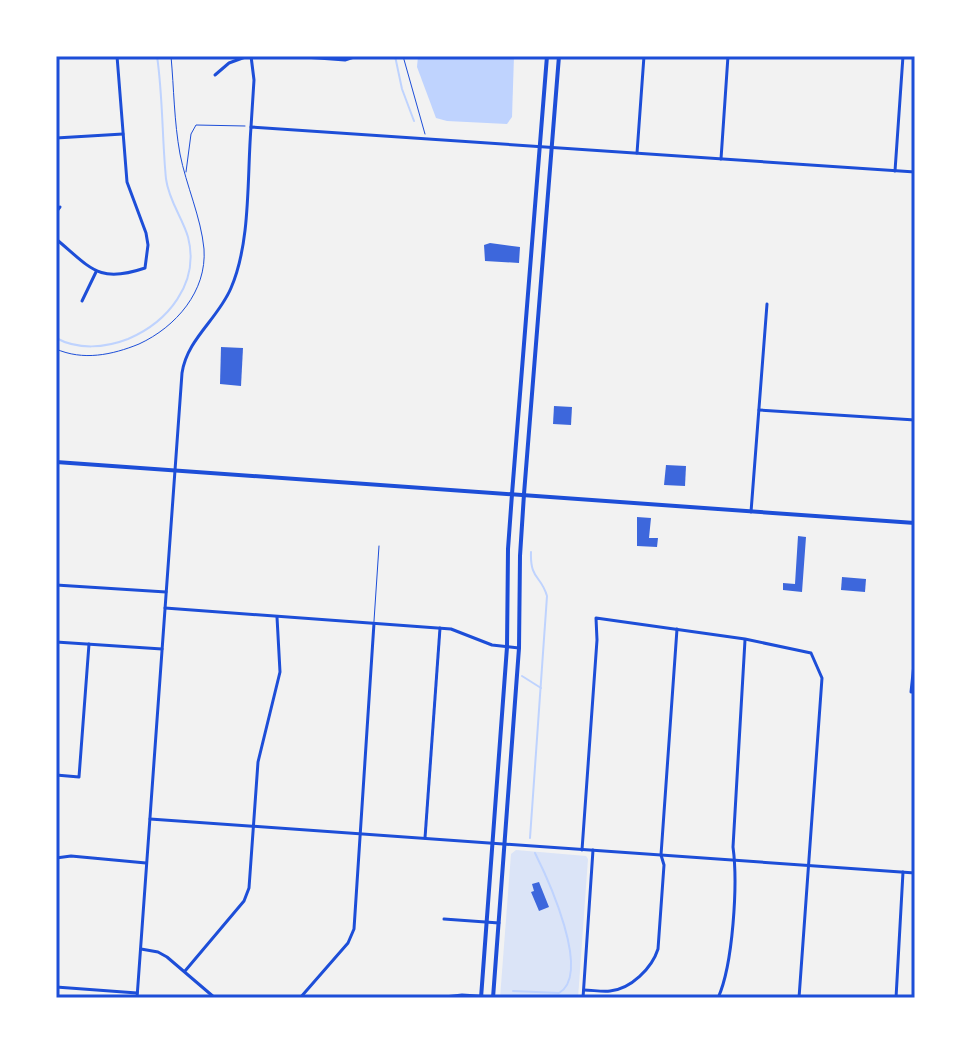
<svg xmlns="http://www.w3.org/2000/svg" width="971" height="1054" font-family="Spectral,serif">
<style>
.green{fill:#dbe4f7}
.water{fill:#bfd3fe}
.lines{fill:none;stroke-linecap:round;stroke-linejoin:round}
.stream{stroke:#bfd3fe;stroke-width:2}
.building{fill:#3d67dc}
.path{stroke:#1d4ed8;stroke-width:1}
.service{stroke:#1d4ed8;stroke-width:1}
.minor{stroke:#1d4ed8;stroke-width:3}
.tertiary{stroke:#1d4ed8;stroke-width:3}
.secondary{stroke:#1d4ed8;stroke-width:4}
.primary{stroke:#1d4ed8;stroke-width:4}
.neatline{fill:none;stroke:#1d4ed8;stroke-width:3}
</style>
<rect width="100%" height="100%" fill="#f2f2f2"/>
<polygon class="green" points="516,850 586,856 588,859 578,998 500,998 511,854"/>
<polygon class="water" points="418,56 514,56 512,117 507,124 447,121 436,118 417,67"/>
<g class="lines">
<g class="stream">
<polyline points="395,56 402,89 414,121"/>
<path d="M 56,338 C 78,350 105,348 128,339 C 168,322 200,283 188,237 C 182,217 169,201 166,179 C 162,138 163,97 157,56"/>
<polyline points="522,676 541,688"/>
<path d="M 530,838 L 547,596 C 541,575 530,580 531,552"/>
<path d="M 513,991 L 559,993 C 592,974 548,879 535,853"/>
</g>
</g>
<g class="building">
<polygon points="490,243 520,247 519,263 485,261 484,245"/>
<polygon points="221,347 243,348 241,386 220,384"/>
<polygon points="554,406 572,407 571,425 553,424"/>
<polygon points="666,465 686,466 685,486 664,485"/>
<polygon points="637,517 651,518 649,538 658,538 657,547 637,546"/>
<polygon points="798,536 806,537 802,592 783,590 783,583 795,584"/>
<polygon points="842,577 866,579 865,592 841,590"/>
<polygon points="539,882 549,907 539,911 531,892 534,891 532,884"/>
</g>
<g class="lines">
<g class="path">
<polyline points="403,56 425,134"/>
<polyline points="186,172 191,134 196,125 245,126"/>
<path d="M 56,349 C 83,361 112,355 139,344 C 176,327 207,291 204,249 C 201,217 186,185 180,154 C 174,121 174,89 171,56"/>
</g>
<polyline class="service" points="374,621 379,546"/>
<g class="minor">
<polyline points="251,56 254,80 251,127"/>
<polyline points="291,56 345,60 357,56"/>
<polyline points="215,75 229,63 248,56"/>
<polyline points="56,138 123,134"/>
<polyline points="637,153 644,56"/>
<polyline points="721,159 728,56"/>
<polyline points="895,171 903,56"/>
<polyline points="56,212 60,207"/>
<path d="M 56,239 C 91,268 98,284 145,268 L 148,245 L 146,233 L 127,182 L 117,56"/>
<polyline points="82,301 96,272"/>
<polyline points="759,410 915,420"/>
<polyline points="751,512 767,304"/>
<polyline points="56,585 166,592"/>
<polyline points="165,608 451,629 492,645 519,648"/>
<polyline points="56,642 162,649"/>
<polyline points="915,655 911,692 915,692"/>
<polyline points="56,775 79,777 89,644"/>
<polyline points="425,838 440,628"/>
<polyline points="582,850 597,640 596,618 745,639 811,653 822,678 799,998"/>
<polyline points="56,858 71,856 146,863"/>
<polyline points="444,919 499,923"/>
<polyline points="141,949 158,952 167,957 215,998"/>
<polyline points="185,971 244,901 249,888 258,762 280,672 277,617"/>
<polyline points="56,987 137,993"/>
<path d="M 584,990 C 592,990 602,992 610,991 C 631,989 652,968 658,949 L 664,865 L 661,855 L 677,629"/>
<polyline points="300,998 348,943 354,929 374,623"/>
<polyline points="436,998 462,995 493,997"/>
<polyline points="583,998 593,850"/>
<path d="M 718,998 C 733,965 738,884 733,847 L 745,640"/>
<polyline points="896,998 903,872"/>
</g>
<g class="tertiary">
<polyline points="150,819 915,873"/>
<path d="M 137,998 L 182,373 C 187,339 218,319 231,288 C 251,242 247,177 251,127 L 915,172"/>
</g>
<g class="secondary">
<polyline points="512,494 547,56"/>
<polyline points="524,494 559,56"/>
</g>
<g class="primary">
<polyline points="56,462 915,523"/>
<polyline points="481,998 507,647 508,549 512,494"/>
<polyline points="493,998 519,648 520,556 524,494"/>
</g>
</g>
<rect width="971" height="1054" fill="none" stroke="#ffffff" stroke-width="116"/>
<rect x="58" y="58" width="855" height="938" class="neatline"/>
</svg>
